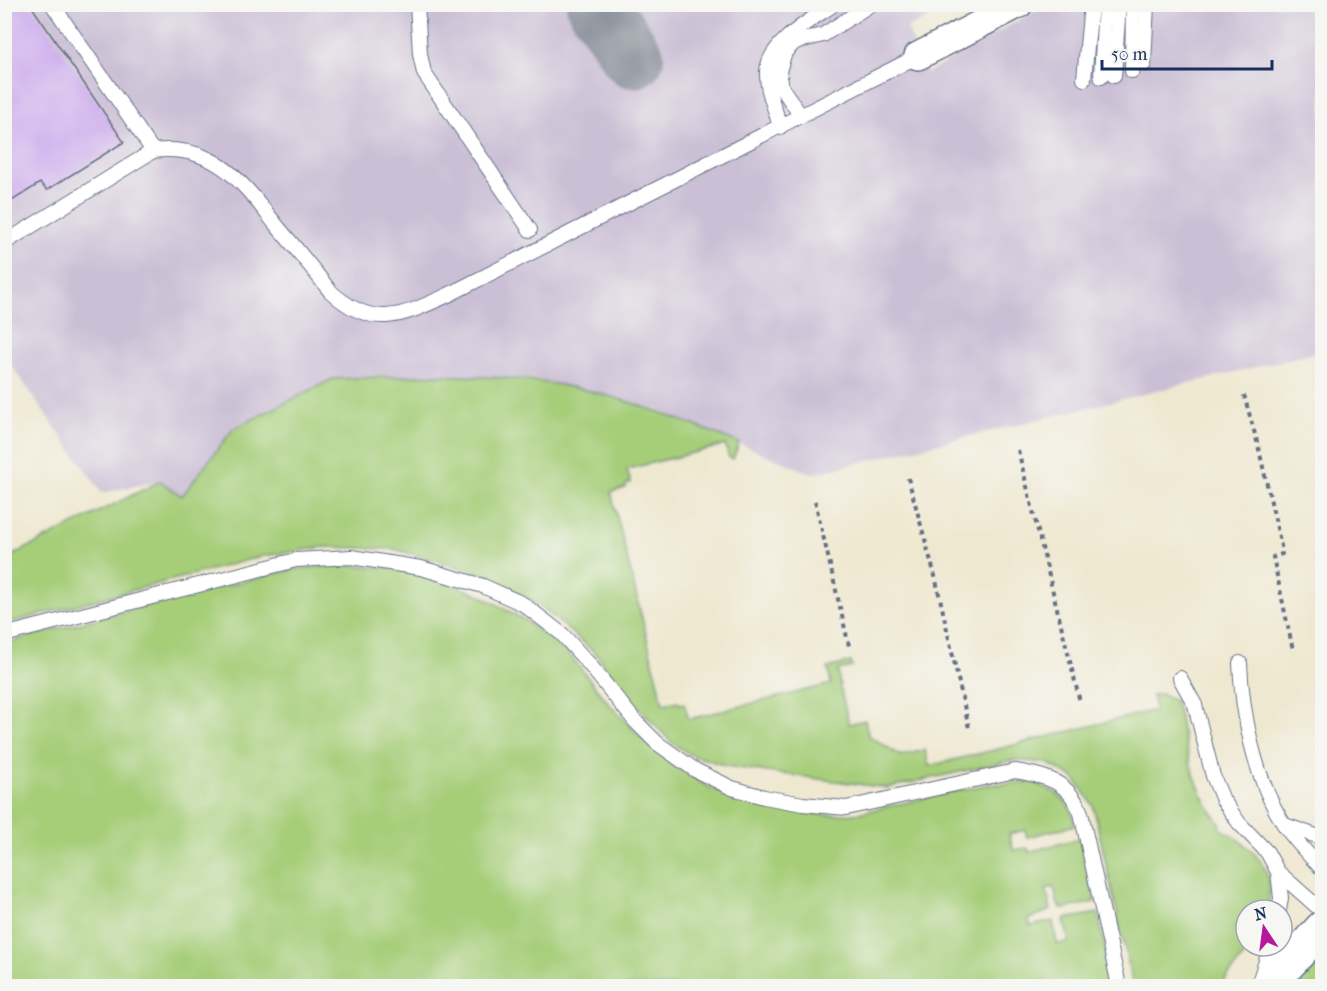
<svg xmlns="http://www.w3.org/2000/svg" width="1327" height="991" font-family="'IM FELL French Canon',serif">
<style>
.industrial{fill:#cbbfd5}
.green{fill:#a6ce79;stroke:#607e6c;stroke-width:1.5}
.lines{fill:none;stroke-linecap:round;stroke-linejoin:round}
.taxiway{stroke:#858c97;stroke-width:62}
.building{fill:#caa7ed}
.lane-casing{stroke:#657086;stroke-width:16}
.street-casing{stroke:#657086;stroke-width:30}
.secondary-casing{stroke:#657086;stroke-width:36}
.path{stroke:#657086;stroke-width:4;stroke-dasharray:4.5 4.5;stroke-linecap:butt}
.lane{stroke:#fff;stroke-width:14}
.street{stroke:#fff;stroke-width:27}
.secondary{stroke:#fff;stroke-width:33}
</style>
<rect width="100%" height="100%" fill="#f6f6f2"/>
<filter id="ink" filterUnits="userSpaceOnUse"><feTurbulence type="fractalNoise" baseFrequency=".0167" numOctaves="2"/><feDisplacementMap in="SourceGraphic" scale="12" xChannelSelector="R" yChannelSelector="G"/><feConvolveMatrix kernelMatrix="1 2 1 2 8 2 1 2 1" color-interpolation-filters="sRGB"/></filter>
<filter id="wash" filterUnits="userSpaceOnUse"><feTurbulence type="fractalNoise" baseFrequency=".008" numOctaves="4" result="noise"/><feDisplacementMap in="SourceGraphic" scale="24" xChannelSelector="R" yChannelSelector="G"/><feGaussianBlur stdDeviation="1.35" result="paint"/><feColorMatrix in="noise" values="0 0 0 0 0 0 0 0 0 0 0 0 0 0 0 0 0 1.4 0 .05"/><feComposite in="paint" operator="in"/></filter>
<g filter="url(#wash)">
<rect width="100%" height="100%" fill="#efe8d0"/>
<polygon class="industrial" points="4,5 957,5 907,28 927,73 1045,5 1322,5 1322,351 812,474 656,409 618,398 533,379 439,375 333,379 233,429 182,497 160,481 102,493 5,357"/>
<g class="green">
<path d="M 439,375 C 471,377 503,377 535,381 C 608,390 671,416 739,443 L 733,459 L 729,458 L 725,445 L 627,469 L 631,483 L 626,484 L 626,488 L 611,492 L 663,704 L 678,701 L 679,704 L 684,703 L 689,719 L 831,684 L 828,668 L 851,662 L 852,667 L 838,670 L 840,687 L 849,724 L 865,720 L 868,735 L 901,756 L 925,750 L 929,766 L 1155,710 L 1152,695 L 1161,694 L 1175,701 L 1178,709 C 1186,751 1194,791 1221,825 L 1219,827 C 1225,832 1229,833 1233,836 C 1262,856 1276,875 1267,910 L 1246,910 L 1246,946 L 1252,946 L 1220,986 L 1133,986 L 1093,805 L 1074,778 L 1047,763 L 1014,760 L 887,788 L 731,767 L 691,755 L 673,744 L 633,702 L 595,653 L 544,609 L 489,576 L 394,549 L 324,547 L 263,556 L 5,624 L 5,559 L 160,481 L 182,496 L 233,429 L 333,379 Z"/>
<polygon points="342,565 393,568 440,580 482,596 526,621 569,654 610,705 644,741 675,767 707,786 740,801 779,810 827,815 854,814 984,785 1034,782 1058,794 1071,809 1075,825 1027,837 1025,830 1009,834 1013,850 1028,848 1028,852 1081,838 1095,902 1063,909 1058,905 1054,887 1046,889 1051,910 1029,919 1030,926 1053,921 1057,944 1069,942 1064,919 1098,913 1113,986 5,986 5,643 194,593 296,569"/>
<polygon points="1322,957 1322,986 1294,986"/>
</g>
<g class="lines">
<polyline class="taxiway" points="597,4 633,57"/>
</g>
<g id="blocks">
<polygon class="building" points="4,4 30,4 124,142 47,190 40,183 4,206"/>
</g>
</g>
<g filter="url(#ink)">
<use href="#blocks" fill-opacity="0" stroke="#657086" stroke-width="1.5"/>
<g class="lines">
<defs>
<g id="lane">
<polyline points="52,4 153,151"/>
<polyline points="417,4 420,54 424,73 530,230"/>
<polyline points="1144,64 1147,4"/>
<polyline points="1132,71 1133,4"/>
<polyline points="1114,76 1119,4"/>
<polyline points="1101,77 1105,4"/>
<polyline points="1084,79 1091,4"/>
<polyline points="801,116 782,88 779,71 785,52 795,42 823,35 871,4"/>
<path d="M 780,127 C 776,110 766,90 767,72 C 768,43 813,19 834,4"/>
<path d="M 4,243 L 153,151 C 215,143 243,183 277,226 C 295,247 313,269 330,291 C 372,330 400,317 446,296 L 918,56"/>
<path d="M 4,635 L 296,560 L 351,557 L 421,568 L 483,586 L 523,604 L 562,634 L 589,664 L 635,721 L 657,743 L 695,770 L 732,788 L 764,797 L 803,804 L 846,808 L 1015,771 C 1046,776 1069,781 1081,813 L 1119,986"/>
<path d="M 1240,663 C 1242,714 1255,779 1283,823 C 1293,839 1309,855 1322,869"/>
<polyline points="1180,678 1195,705 1213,776 1223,800 1239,823 1267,852 1278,872 1322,911"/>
<polyline points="1285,825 1322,838"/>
<polyline points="1278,872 1281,898 1279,910"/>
<polyline points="1259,982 1271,946"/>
</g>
<polyline id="street" points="918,56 1019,4"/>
<polyline id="secondary" points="1268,986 1322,928"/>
</defs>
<use href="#lane" class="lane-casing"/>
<use href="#street" class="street-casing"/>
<use href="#secondary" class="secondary-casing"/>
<g class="path">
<polyline points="1244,395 1258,445 1281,546 1282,554 1273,557 1293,650"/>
<polyline points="1018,450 1080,702"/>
<polyline points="908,478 935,576 969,728"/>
<polyline points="815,501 850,650"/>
<polyline points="1312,986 1322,975"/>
</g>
<use href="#lane" class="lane"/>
<use href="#street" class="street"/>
<use href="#secondary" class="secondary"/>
</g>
</g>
<rect width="1327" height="991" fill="none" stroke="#f6f6f2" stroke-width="24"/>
<g transform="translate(1264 928) rotate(347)"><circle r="28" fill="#f6f6f2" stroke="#9ea6b7" stroke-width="1.5"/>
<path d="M0-4.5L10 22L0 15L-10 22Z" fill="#b5179e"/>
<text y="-9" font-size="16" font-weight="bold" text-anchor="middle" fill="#1b2f5e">N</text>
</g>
<path d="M1102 60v9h170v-9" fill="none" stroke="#1b2f5e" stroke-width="3"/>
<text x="1111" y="60" font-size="18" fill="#1b2f5e" stroke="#f6f6f2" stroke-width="4.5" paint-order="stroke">50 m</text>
</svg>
